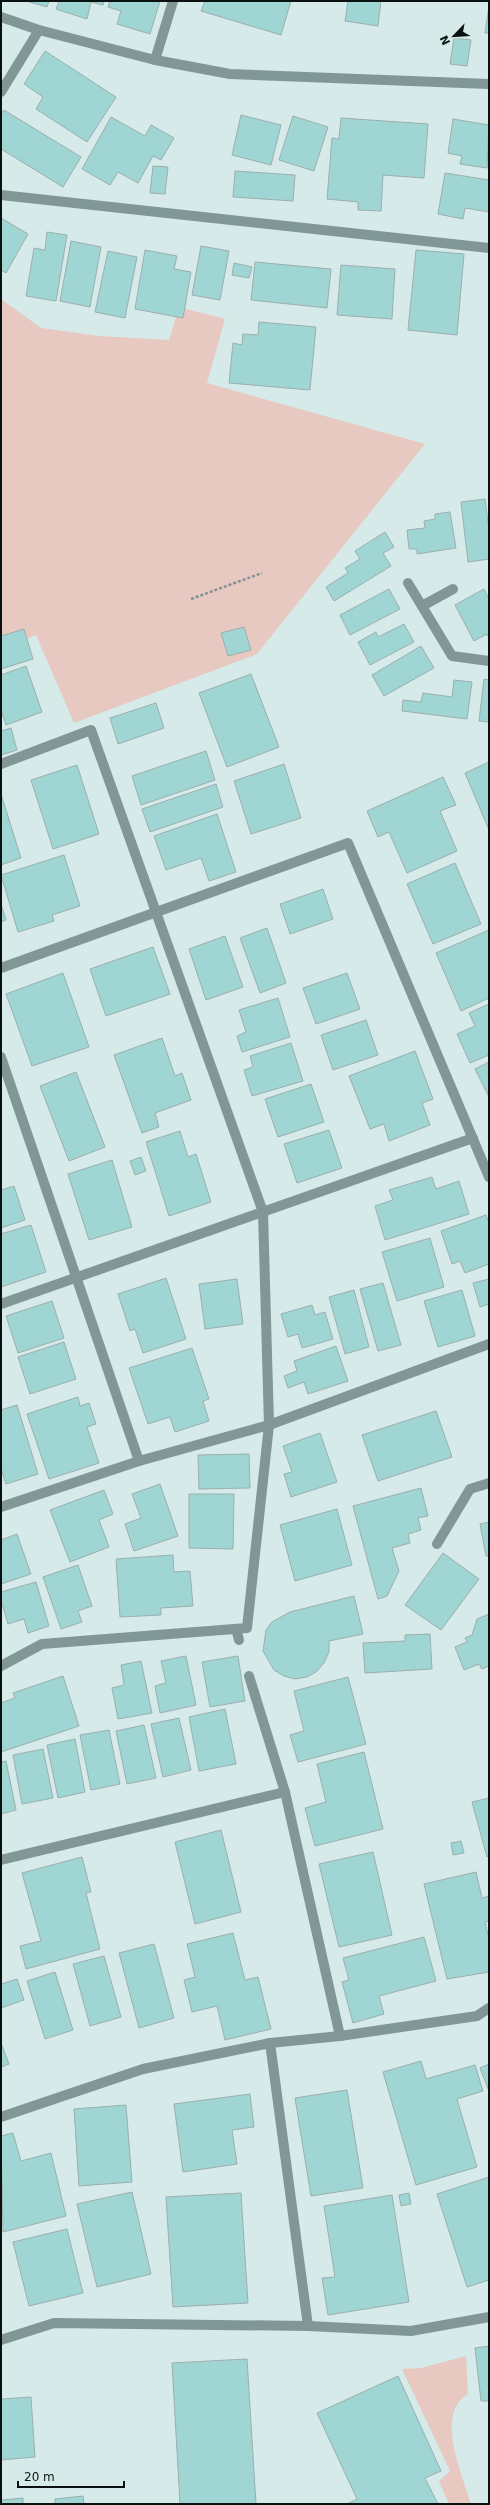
<svg xmlns="http://www.w3.org/2000/svg" width="490" height="2505" font-family="'DejaVu Sans',sans-serif">
<style>
.green{fill:#e7c9c2}
.building{fill:#9fd5d3;stroke:#9bafae}
.lines{fill:none;stroke-linecap:round;stroke-linejoin:round}
.path{stroke:#839292;stroke-width:2.5;stroke-dasharray:3 2;stroke-linecap:butt}
.lane{stroke:#819796;stroke-width:10}
.street{stroke:#819796;stroke-width:10}
</style>
<rect width="100%" height="100%" fill="#d5eae9"/>
<g class="green">
<polygon points="1,299 41,328 99,336 169,340 179,307 225,319 207,383 425,444 257,654 74,723 36,635 1,650"/>
<path d="M 466,2356 L 468,2394 C 434,2414 463,2475 471,2504 L 449,2504 L 439,2481 L 450,2471 L 402,2369 L 421,2368 Z"/>
</g>
<g class="building">
<polygon points="26,1 49,1 47,7"/>
<polygon points="59,1 104,1 103,5 91,2 87,19 56,9"/>
<polygon points="110,1 160,1 150,34 117,24 121,11 108,7"/>
<polygon points="205,1 291,1 281,35 201,11"/>
<polygon points="348,1 381,1 378,26 345,21"/>
<polygon points="489,6 489,33 485,33"/>
<polygon points="454,38 471,40 467,66 450,64"/>
<polygon points="45,51 116,97 87,142 36,109 43,97 24,84"/>
<polygon points="4,110 81,157 63,187 1,149 1,114"/>
<polygon points="241,115 281,125 271,165 232,155"/>
<polygon points="293,116 328,127 314,171 279,160"/>
<polygon points="111,117 145,136 151,125 174,138 161,160 153,156 138,183 118,172 110,185 82,169"/>
<polygon points="341,118 428,124 424,178 383,175 381,211 358,210 358,202 327,199 332,138 339,139"/>
<polygon points="453,119 489,125 487,168 460,164 462,156 448,153"/>
<polygon points="153,166 168,167 165,194 150,193"/>
<polygon points="235,171 295,175 293,201 233,197"/>
<polygon points="445,173 489,180 489,212 465,208 463,219 438,214"/>
<polygon points="1,218 28,234 6,273 1,270"/>
<polygon points="47,232 67,235 56,301 26,296 34,248 45,250"/>
<polygon points="71,241 101,247 90,307 60,301"/>
<polygon points="201,246 229,251 220,300 192,295"/>
<polygon points="145,250 177,256 174,269 191,272 183,318 135,309"/>
<polygon points="416,250 464,254 457,335 408,330"/>
<polygon points="108,251 137,257 125,318 95,312"/>
<polygon points="255,262 331,269 327,308 251,300"/>
<polygon points="234,263 252,267 249,278 232,275"/>
<polygon points="341,265 395,269 392,319 337,315"/>
<polygon points="259,322 316,327 310,390 229,383 233,343 242,345 243,334 258,335"/>
<polygon points="485,499 489,530 489,559 468,562 461,502"/>
<polygon points="450,512 456,548 417,554 417,549 409,549 407,530 425,528 424,521 435,519 435,514"/>
<polygon points="385,532 394,547 383,553 391,566 334,601 326,587 348,573 345,568 360,559 355,551"/>
<polygon points="389,589 400,609 350,635 340,615"/>
<polygon points="484,589 489,599 489,638 487,634 474,641 455,605"/>
<polygon points="404,624 414,642 370,665 358,642 376,632 378,637"/>
<polygon points="244,627 251,650 228,656 221,633"/>
<polygon points="24,629 33,659 1,669 1,636"/>
<polygon points="421,646 434,668 384,696 372,675"/>
<polygon points="26,666 42,712 6,725 1,710 1,675"/>
<polygon points="251,674 279,747 227,767 199,693"/>
<polygon points="484,679 489,680 489,722 479,721"/>
<polygon points="454,680 472,682 467,719 402,711 403,700 421,702 423,693 452,697"/>
<polygon points="156,703 164,728 118,744 110,718"/>
<polygon points="11,728 17,750 1,755 1,731"/>
<polygon points="206,751 215,780 141,805 132,776"/>
<polygon points="489,762 489,830 465,773"/>
<polygon points="284,764 301,818 251,834 234,781"/>
<polygon points="77,765 99,834 53,849 31,780"/>
<polygon points="443,777 456,805 440,811 457,851 407,873 389,832 378,837 367,811"/>
<polygon points="216,784 223,807 150,832 142,809"/>
<polygon points="1,794 21,858 1,865"/>
<polygon points="217,814 236,872 209,881 201,858 166,870 154,836"/>
<polygon points="64,855 80,906 52,915 54,921 18,932 1,875"/>
<polygon points="455,863 481,924 433,944 407,884"/>
<polygon points="323,889 333,919 290,934 280,904"/>
<polygon points="1,904 6,920 1,922"/>
<polygon points="267,928 286,983 260,993 240,938"/>
<polygon points="489,930 489,998 461,1011 436,953"/>
<polygon points="225,936 243,987 206,1000 189,949"/>
<polygon points="153,947 170,994 106,1016 90,969"/>
<polygon points="63,973 89,1047 32,1066 6,994"/>
<polygon points="347,973 360,1009 316,1024 303,988"/>
<polygon points="278,998 290,1037 242,1052 237,1036 246,1032 239,1010"/>
<polygon points="489,1004 489,1055 470,1063 457,1034 475,1026 469,1013"/>
<polygon points="366,1020 378,1055 333,1070 321,1035"/>
<polygon points="162,1038 175,1076 182,1073 191,1100 155,1113 159,1127 142,1133 114,1055"/>
<polygon points="291,1043 303,1081 252,1096 244,1070 253,1067 250,1056"/>
<polygon points="415,1051 433,1099 422,1103 430,1125 389,1141 384,1124 370,1129 349,1076"/>
<polygon points="489,1062 489,1097 475,1069"/>
<polygon points="76,1072 105,1147 69,1161 40,1086"/>
<polygon points="311,1084 324,1122 278,1137 265,1099"/>
<polygon points="329,1130 342,1168 297,1183 284,1144"/>
<polygon points="180,1131 188,1157 196,1154 211,1202 169,1216 146,1142"/>
<polygon points="141,1157 146,1171 135,1175 130,1161"/>
<polygon points="112,1160 132,1227 89,1240 68,1174"/>
<polygon points="432,1177 436,1189 459,1181 469,1214 385,1240 375,1206 393,1200 389,1190"/>
<polygon points="14,1186 25,1220 1,1228 1,1190"/>
<polygon points="486,1215 489,1223 489,1264 465,1273 460,1261 452,1264 441,1231"/>
<polygon points="31,1225 46,1272 1,1287 1,1234"/>
<polygon points="430,1238 444,1287 397,1301 382,1252"/>
<polygon points="166,1278 186,1339 143,1353 135,1329 130,1331 118,1294"/>
<polygon points="237,1279 243,1324 205,1329 199,1284"/>
<polygon points="489,1279 489,1304 480,1307 473,1283"/>
<polygon points="383,1283 401,1345 378,1351 360,1289"/>
<polygon points="354,1290 369,1347 345,1354 329,1297"/>
<polygon points="462,1290 475,1336 438,1347 424,1301"/>
<polygon points="52,1301 64,1338 18,1353 6,1316"/>
<polygon points="312,1305 315,1315 325,1312 333,1339 302,1348 298,1334 288,1337 281,1314"/>
<polygon points="64,1342 76,1379 30,1394 18,1357"/>
<polygon points="336,1346 348,1381 308,1394 304,1382 288,1388 284,1376 297,1371 294,1361"/>
<polygon points="192,1348 209,1399 203,1401 209,1421 175,1432 170,1417 148,1424 129,1368"/>
<polygon points="78,1397 80,1406 89,1403 96,1424 87,1427 99,1463 49,1479 27,1414"/>
<polygon points="17,1405 38,1474 6,1484 1,1469 1,1410"/>
<polygon points="436,1411 452,1457 378,1481 362,1435"/>
<polygon points="320,1433 337,1482 291,1497 284,1474 292,1472 283,1446"/>
<polygon points="249,1454 250,1488 199,1489 198,1455"/>
<polygon points="160,1484 178,1536 134,1551 125,1524 141,1518 132,1494"/>
<polygon points="421,1488 428,1516 418,1518 421,1530 408,1534 410,1543 392,1548 399,1571 387,1596 378,1599 353,1506"/>
<polygon points="104,1490 113,1514 99,1520 109,1547 70,1562 50,1510"/>
<polygon points="189,1494 234,1494 233,1549 189,1548"/>
<polygon points="337,1509 352,1565 295,1581 280,1525"/>
<polygon points="489,1522 489,1556 486,1556 480,1524"/>
<polygon points="17,1534 31,1574 1,1584 1,1540"/>
<polygon points="443,1553 479,1579 441,1630 405,1605"/>
<polygon points="173,1555 174,1572 190,1571 193,1606 161,1608 161,1615 120,1617 116,1559"/>
<polygon points="78,1565 92,1606 78,1611 82,1622 61,1629 43,1577"/>
<polygon points="36,1582 49,1626 28,1633 24,1619 8,1624 1,1600 1,1592"/>
<polygon points="354,1596 363,1634 329,1641 329,1652 324,1663 316,1672 307,1677 295,1679 284,1676 274,1670 263,1651 266,1630 272,1622 290,1612"/>
<polygon points="489,1614 489,1666 482,1669 479,1664 464,1670 455,1647 467,1642 465,1638 472,1635 477,1619"/>
<polygon points="430,1634 432,1669 365,1673 363,1643 405,1641 405,1635"/>
<polygon points="186,1656 196,1705 160,1713 155,1686 166,1683 161,1661"/>
<polygon points="238,1656 245,1701 210,1707 202,1662"/>
<polygon points="141,1661 152,1713 118,1719 112,1688 124,1685 121,1665"/>
<polygon points="63,1676 79,1726 1,1752 1,1703 15,1698 13,1693"/>
<polygon points="348,1677 366,1744 298,1762 290,1735 304,1731 294,1691"/>
<polygon points="225,1709 236,1764 199,1771 189,1717"/>
<polygon points="179,1718 191,1770 163,1777 151,1724"/>
<polygon points="144,1725 156,1778 127,1784 116,1731"/>
<polygon points="109,1730 120,1784 91,1790 80,1735"/>
<polygon points="75,1739 85,1792 58,1798 47,1745"/>
<polygon points="43,1749 53,1798 22,1804 13,1755"/>
<polygon points="364,1752 383,1829 315,1846 305,1808 326,1802 317,1764"/>
<polygon points="6,1761 16,1810 1,1814 1,1762"/>
<polygon points="489,1798 489,1856 487,1857 472,1802"/>
<polygon points="221,1830 241,1912 195,1924 175,1842"/>
<polygon points="461,1841 464,1853 453,1855 451,1843"/>
<polygon points="373,1852 392,1935 339,1947 319,1864"/>
<polygon points="82,1857 91,1892 86,1893 100,1949 26,1969 20,1946 41,1941 22,1873"/>
<polygon points="476,1872 482,1898 489,1896 489,1921 485,1922 489,1939 489,1972 447,1979 424,1884"/>
<polygon points="233,1933 245,1980 258,1977 271,2029 225,2040 217,2006 192,2012 184,1980 195,1977 187,1944"/>
<polygon points="424,1937 436,1981 379,1996 384,2014 353,2023 342,1982 349,1980 343,1958"/>
<polygon points="154,1944 174,2018 139,2028 119,1953"/>
<polygon points="104,1956 121,2017 90,2026 73,1964"/>
<polygon points="55,1972 73,2030 45,2039 27,1981"/>
<polygon points="17,1979 24,2000 1,2008 1,1984"/>
<polygon points="1,2043 9,2064 1,2067"/>
<polygon points="421,2061 426,2079 475,2065 483,2091 457,2099 477,2167 416,2185 383,2072"/>
<polygon points="489,2064 489,2091 480,2068"/>
<polygon points="347,2090 363,2188 311,2196 295,2098"/>
<polygon points="250,2094 254,2127 232,2130 237,2164 183,2172 174,2104"/>
<polygon points="126,2105 132,2182 79,2186 74,2109"/>
<polygon points="13,2133 21,2161 51,2153 66,2216 3,2232 1,2136"/>
<polygon points="489,2177 489,2280 467,2287 437,2194"/>
<polygon points="132,2192 151,2274 97,2287 77,2204"/>
<polygon points="241,2193 248,2303 173,2307 166,2197"/>
<polygon points="409,2193 411,2204 401,2206 399,2195"/>
<polygon points="392,2195 409,2302 328,2315 322,2278 335,2277 324,2206"/>
<polygon points="67,2229 83,2293 29,2306 13,2242"/>
<polygon points="489,2346 489,2401 481,2401 475,2348"/>
<polygon points="247,2359 256,2504 180,2504 172,2363"/>
<polygon points="398,2376 441,2471 425,2478 438,2504 347,2504 357,2499 317,2413"/>
<polygon points="31,2397 35,2457 1,2460 1,2399"/>
<polygon points="83,2496 84,2504 55,2504 55,2499"/>
<polygon points="23,2498 23,2504 1,2504 1,2500"/>
</g>
<g class="lines">
<polyline class="path" points="191,599 262,573"/>
<g class="lane">
<polyline points="408,583 452,656 489,661"/>
<polyline points="422,606 453,589"/>
<polyline points="437,1544 470,1489 489,1483"/>
<polyline points="236,1629 239,1640"/>
<polyline points="249,1676 285,1792"/>
</g>
<g class="street">
<polyline points="1,17 39,30 155,60 230,74 489,84"/>
<polyline points="155,60 173,1"/>
<polyline points="1,92 39,30"/>
<polyline points="1,195 489,248"/>
<polyline points="1,764 91,730 263,1212 269,1425 247,1628 42,1644 1,1666"/>
<polyline points="1,968 348,843 489,1177"/>
<polyline points="1,1057 139,1461"/>
<polyline points="1,1304 473,1138"/>
<polyline points="1,1507 139,1461 269,1425 489,1344"/>
<polyline points="1,1860 285,1792 340,2036"/>
<polyline points="270,2043 308,2326"/>
<polyline points="1,2117 143,2069 270,2043 340,2036 477,2016 489,2008"/>
<polyline points="1,2340 54,2323 308,2326 411,2331 489,2317"/>
</g>
</g>
<rect width="490" height="2505" fill="none" stroke="#0a1111" stroke-width="4"/>
<g transform="translate(454 36) rotate(245)" stroke="#d5eae9" stroke-width="3" paint-order="stroke">
<path d="M0-3L7 15L0 10L-7 15Z" fill="#0a1111"/>
<text y="-6" font-size="11" font-weight="bold" text-anchor="middle" fill="#0a1111">N</text>
</g>
<path d="M18 2481v6h106v-6" fill="none" stroke="#0a1111" stroke-width="2"/>
<text x="24" y="2481" font-size="12" fill="#0a1111" stroke="#d5eae9" stroke-width="3" paint-order="stroke">20 m</text>
</svg>
